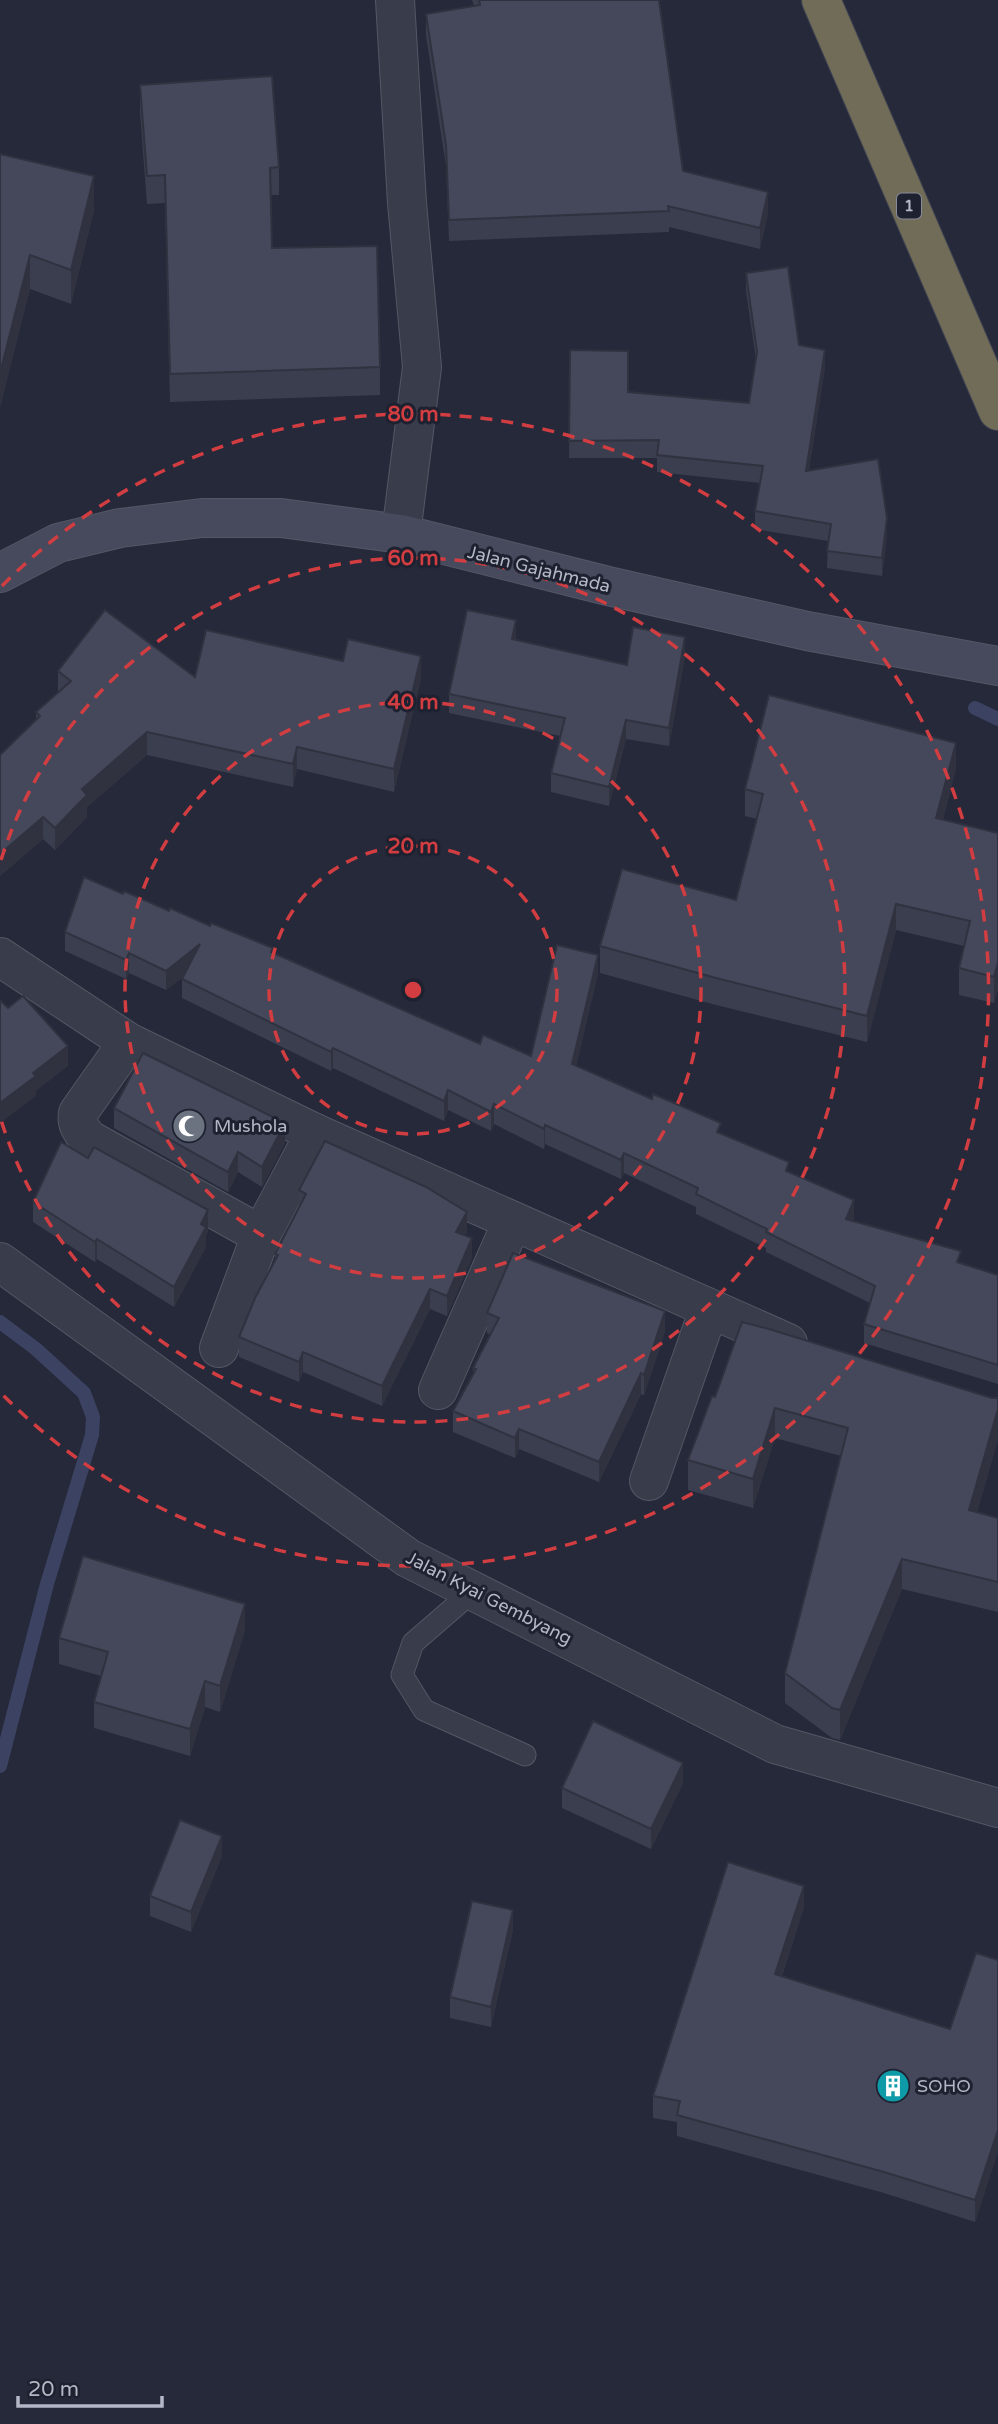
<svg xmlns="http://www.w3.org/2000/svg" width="998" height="2424" font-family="'Varela Round',sans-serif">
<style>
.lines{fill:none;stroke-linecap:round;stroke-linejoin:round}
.stream{stroke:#3c4261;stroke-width:14}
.lane-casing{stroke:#545765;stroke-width:23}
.street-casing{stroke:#545765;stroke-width:40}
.secondary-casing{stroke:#545765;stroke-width:40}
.highway-casing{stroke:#414452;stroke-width:40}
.lane{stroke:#393c4a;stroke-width:21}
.street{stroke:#393c4a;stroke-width:38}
.secondary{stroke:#474a5d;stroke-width:38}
.highway{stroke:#706c57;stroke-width:38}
.wall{fill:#3b3e4e}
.shaded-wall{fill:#303240}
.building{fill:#45485b;stroke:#303240;stroke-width:2}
.ring{fill:none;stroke:#d13d40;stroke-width:3.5;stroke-dasharray:12 9}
.labels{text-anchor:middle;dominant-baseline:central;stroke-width:6;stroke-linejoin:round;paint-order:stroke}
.shield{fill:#1e212f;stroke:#878a99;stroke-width:2}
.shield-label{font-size:16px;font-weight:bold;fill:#b4b7c6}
.street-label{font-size:18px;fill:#b4b7c6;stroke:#1e212f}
.poi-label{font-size:18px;fill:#b4b7c6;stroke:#1e212f;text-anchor:start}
.centre{fill:#d13d40;stroke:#1e212f;stroke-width:3.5}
.ring-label{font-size:21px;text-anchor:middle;font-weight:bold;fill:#d13d40;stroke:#1e212f;stroke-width:6;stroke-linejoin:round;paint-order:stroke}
</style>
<rect width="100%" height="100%" fill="#25293a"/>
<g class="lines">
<g class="stream">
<polyline points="975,708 998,719"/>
<polyline points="0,1322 36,1349 84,1393 93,1417 92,1435 47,1584 0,1766"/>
</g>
<defs>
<polyline id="lane" points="473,1591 413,1643 402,1675 424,1710 525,1755"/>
<g id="street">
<polyline points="395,0 407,203 422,367 401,534"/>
<polyline points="0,957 128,1042 315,1133 788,1343"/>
<path d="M 128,1042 L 78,1113 C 76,1124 81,1130 88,1139 L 261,1235"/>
<polyline points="0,1262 408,1558 775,1744 998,1808"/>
<polyline points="219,1348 261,1235 315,1133"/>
<polyline points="438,1390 512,1222"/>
<polyline points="649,1481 709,1309"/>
</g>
<polyline id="secondary" points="0,573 58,543 120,528 202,518 281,518 401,534 608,586 807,631 998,666"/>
<polyline id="highway" points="821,0 998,411"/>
</defs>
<use href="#lane" class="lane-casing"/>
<use href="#street" class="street-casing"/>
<use href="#secondary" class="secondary-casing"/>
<use href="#highway" class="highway-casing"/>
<use href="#lane" class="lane"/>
<use href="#street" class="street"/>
<use href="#secondary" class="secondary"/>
<use href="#highway" class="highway"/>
</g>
<g class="wall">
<polygon points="472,0 659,0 683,171 768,213 760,249 669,227 669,232 449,241 446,166 426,35 426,14 474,6"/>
<polygon points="140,85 279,167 279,195 270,195 272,248 380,367 380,395 170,402 165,203 147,204 140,113"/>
<polygon points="0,154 94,210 71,304 30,289 0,407"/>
<polygon points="746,273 799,345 825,367 809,470 887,536 882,576 827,568 828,541 755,529 755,511 760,483 657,472 657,458 569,458 570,350 628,392 749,403 756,360 746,291"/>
<polygon points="516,640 627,665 685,656 669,746 626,739 609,806 551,792 551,773 560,736 449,713 449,694"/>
<polygon points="58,671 195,677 421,678 394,792 297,769 293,787 147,755 87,807 87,817 55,850 43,839 0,876 0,755 36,719 36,712 58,693"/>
<polygon points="956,769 943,819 998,833 998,989 994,1003 959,995 959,968 964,946 896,930 867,1042 716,1005 600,973 600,946 736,900 757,819 745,816 745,789"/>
<polygon points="123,894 273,953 480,1044 531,1056 598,974 576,1066 721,1134 789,1172 854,1219 853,1221 961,1263 998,1275 998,1384 864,1343 864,1324 870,1303 766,1252 766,1248 696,1214 696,1207 624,1173 621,1179 545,1144 544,1149 494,1124 491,1131 448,1110 444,1121 333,1068 331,1071 182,998 182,979 183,977 166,990 129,973 126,979 65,951 65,932"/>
<polygon points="114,1108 285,1143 262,1187 238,1172 228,1192 114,1128"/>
<polygon points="299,1190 467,1232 465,1235 472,1258 447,1316 430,1309 382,1406 303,1372 299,1382 239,1357 239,1337 275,1261 275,1254 299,1208"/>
<polygon points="33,1202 208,1231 206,1235 206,1247 174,1307 97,1259 95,1262 33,1222"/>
<polygon points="487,1313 665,1331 644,1395 641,1394 599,1482 519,1449 515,1458 453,1432 453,1411 473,1375 473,1368 491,1335 487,1333"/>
<polygon points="715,1397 998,1398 998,1439 977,1512 998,1518 998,1612 902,1589 840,1740 832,1738 785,1703 785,1673 841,1456 775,1438 753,1508 688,1490 688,1460"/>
<polygon points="245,1630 220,1712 205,1707 190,1756 94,1728 94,1702 101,1676 59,1664 59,1638"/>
<polygon points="683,1783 651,1849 562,1808 562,1788"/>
<polygon points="222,1856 191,1932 150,1916 150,1896"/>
<polygon points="804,1907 782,1976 950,2029 998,1960 998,2151 975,2222 884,2193 677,2136 677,2122 653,2118 653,2096"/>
<polygon points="513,1930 491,2027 450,2018 450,1997"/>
</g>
<g class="shaded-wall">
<polygon points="94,176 94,210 71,304 71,270"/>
<polygon points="768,192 768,213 760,249 760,228"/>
<polygon points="30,255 30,289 0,407 0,373"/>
<polygon points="825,350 825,367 806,488 806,471"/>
<polygon points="887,518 887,536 882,576 882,558"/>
<polygon points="516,620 516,639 512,639"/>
<polygon points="685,637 685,656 669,746 669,728"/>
<polygon points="421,656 421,678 394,792 394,769"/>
<polygon points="626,720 626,739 609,806 609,787"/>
<polygon points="147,732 147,755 87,807 87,817 55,850 55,828 82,789"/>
<polygon points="956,743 956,769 936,844 936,818"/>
<polygon points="297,747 297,769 293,787 293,764"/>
<polygon points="43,817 43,839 0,876 0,854"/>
<polygon points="896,904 896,930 867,1042 867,1016"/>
<polygon points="200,944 200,964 166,990 166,971"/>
<polygon points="129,953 129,973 126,979 126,960"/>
<polygon points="598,955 598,974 572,1083 572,1064"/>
<polygon points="998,962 998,989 994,1003 994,977"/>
<polygon points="68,1046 68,1066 36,1091 36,1096 0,1123 0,1103 33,1073"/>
<polygon points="333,1048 333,1068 331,1071 331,1052"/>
<polygon points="448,1090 448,1110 444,1121 444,1101"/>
<polygon points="494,1104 494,1124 491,1131 491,1112"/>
<polygon points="285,1123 285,1143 262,1187 262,1167"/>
<polygon points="545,1125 545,1144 544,1149 544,1129"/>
<polygon points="238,1152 238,1172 228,1192 228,1172"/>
<polygon points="624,1153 624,1173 621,1179 621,1160"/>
<polygon points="854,1200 854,1219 846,1238 846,1219"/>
<polygon points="208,1210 208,1231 206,1235 206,1247 174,1307 174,1287 201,1224"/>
<polygon points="467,1212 467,1232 456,1252 456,1232"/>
<polygon points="472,1238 472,1258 447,1316 447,1296"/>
<polygon points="97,1239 97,1259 95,1262 95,1242"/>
<polygon points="430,1289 430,1309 382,1406 382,1386"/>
<polygon points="665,1311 665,1331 644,1395 644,1375"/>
<polygon points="303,1352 303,1372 299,1382 299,1362"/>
<polygon points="641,1373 641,1394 599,1482 599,1462"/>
<polygon points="775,1408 775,1438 753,1508 753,1479"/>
<polygon points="998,1409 998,1439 969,1539 969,1510"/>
<polygon points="519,1429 519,1449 515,1458 515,1438"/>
<polygon points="902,1559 902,1589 840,1740 840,1710"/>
<polygon points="245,1604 245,1630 220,1712 220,1686"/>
<polygon points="205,1681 205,1707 190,1756 190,1729"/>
<polygon points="683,1763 683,1783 651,1849 651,1829"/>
<polygon points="222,1836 222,1856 191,1932 191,1912"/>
<polygon points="804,1886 804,1907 775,1996 775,1974"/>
<polygon points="513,1910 513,1930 491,2027 491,2007"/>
<polygon points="998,2130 998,2151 975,2222 975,2200"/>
</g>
<g class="building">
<polygon points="479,0 659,0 683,171 768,192 760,228 668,206 669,211 449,220 446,145 426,14 480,5"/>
<polygon points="272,76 279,167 270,168 272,248 377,246 380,367 170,374 165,175 147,176 140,85"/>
<polygon points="0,154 94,176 71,270 30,255 0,373"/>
<polygon points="788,267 799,345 825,350 806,471 878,459 887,518 882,558 827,551 831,524 755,511 763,466 657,455 659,440 569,441 570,350 628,351 628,392 749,403 757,352 746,273"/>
<polygon points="105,610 195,677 206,630 343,661 348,639 421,656 394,769 297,747 293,764 147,732 82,789 87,795 55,828 43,817 0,854 0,755 40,716 36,712 71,681 58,671"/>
<polygon points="467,610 516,620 512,639 627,665 633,627 685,637 669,728 626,720 609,787 551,773 565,718 449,694"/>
<polygon points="769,695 956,743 936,818 998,833 998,962 994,977 959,968 970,921 896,904 867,1016 716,978 600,946 622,869 736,900 763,794 745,789"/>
<polygon points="84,877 123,894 124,891 169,911 170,908 210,926 211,923 273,948 271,952 480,1044 483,1035 531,1056 557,945 598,955 572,1064 652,1099 653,1094 721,1123 717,1132 789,1162 786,1171 854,1200 846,1219 961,1251 957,1262 998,1275 998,1365 864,1324 875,1286 766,1232 767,1229 696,1194 698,1188 624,1153 621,1160 545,1125 544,1129 494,1104 491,1112 448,1090 444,1101 333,1048 331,1052 182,979 200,944 166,971 129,953 126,960 65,932"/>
<polygon points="23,996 68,1046 33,1073 36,1076 0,1103 0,1000 8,1008"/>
<polygon points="143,1053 285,1123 262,1167 238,1152 228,1172 114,1108"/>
<polygon points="325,1141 426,1187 467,1212 456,1232 472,1238 447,1296 430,1289 382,1386 303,1352 299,1362 239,1337 255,1298 278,1255 275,1254 306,1194 299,1190"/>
<polygon points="61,1142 88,1158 94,1147 208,1210 201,1224 206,1227 174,1287 97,1239 95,1242 33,1202"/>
<polygon points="513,1253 665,1311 644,1375 641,1373 599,1462 519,1429 515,1438 453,1411 476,1369 473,1368 499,1318 487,1313"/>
<polygon points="742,1322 769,1329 992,1398 998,1398 998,1409 969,1510 998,1518 998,1582 902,1559 840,1710 832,1708 785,1673 848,1428 775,1408 753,1479 688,1460 712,1396 715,1397"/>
<polygon points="83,1556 245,1604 220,1686 205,1681 190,1729 94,1702 108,1652 59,1638"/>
<polygon points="593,1721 683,1763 651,1829 562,1788"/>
<polygon points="180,1820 222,1836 191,1912 150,1896"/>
<polygon points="728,1862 804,1886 775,1974 950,2029 976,1953 998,1960 998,2130 975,2200 884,2172 677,2115 680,2101 653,2096"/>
<polygon points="472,1901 513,1910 491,2007 450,1997"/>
</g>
<g class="ring">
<circle cx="413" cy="990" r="144"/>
<circle cx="413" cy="990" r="288"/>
<path d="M1 860A432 432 0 1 1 1 1120"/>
<path d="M2 586A576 576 0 1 1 2 1394"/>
</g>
<defs>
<symbol id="mosque-disc" viewBox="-11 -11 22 22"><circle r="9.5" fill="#6b7280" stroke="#1e212f"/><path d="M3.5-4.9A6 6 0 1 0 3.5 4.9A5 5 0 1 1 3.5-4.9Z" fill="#fff"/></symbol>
<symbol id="building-disc" viewBox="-11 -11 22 22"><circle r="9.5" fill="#0f9aa8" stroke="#1e212f"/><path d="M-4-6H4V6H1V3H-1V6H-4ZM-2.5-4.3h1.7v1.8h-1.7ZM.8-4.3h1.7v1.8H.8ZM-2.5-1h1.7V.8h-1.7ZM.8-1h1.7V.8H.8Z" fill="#fff"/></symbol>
</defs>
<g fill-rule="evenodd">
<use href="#mosque-disc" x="170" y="1107" width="38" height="38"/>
<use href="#building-disc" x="874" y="2067" width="38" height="38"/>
</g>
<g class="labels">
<rect class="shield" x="897" y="193.5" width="24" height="25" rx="5"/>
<g class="shield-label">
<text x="909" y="206">1</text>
</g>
<g class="street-label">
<text transform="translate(539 569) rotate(14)">Jalan Gajahmada</text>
<text transform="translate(489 1598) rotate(27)">Jalan Kyai Gembyang</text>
</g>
<g class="poi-label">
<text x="214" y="1126">Mushola</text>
<text x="917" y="2086">SOHO</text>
</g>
</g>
<circle cx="413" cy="990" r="10" class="centre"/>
<g class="ring-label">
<text x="413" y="421">80 m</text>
<text x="413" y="565">60 m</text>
<text x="413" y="709">40 m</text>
<text x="413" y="853">20 m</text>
</g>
<path d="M18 2396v10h144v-10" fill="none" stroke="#b4b7c6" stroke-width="3.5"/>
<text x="28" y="2396" font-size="21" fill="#b4b7c6" stroke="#1e212f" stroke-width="5" paint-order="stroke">20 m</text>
</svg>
